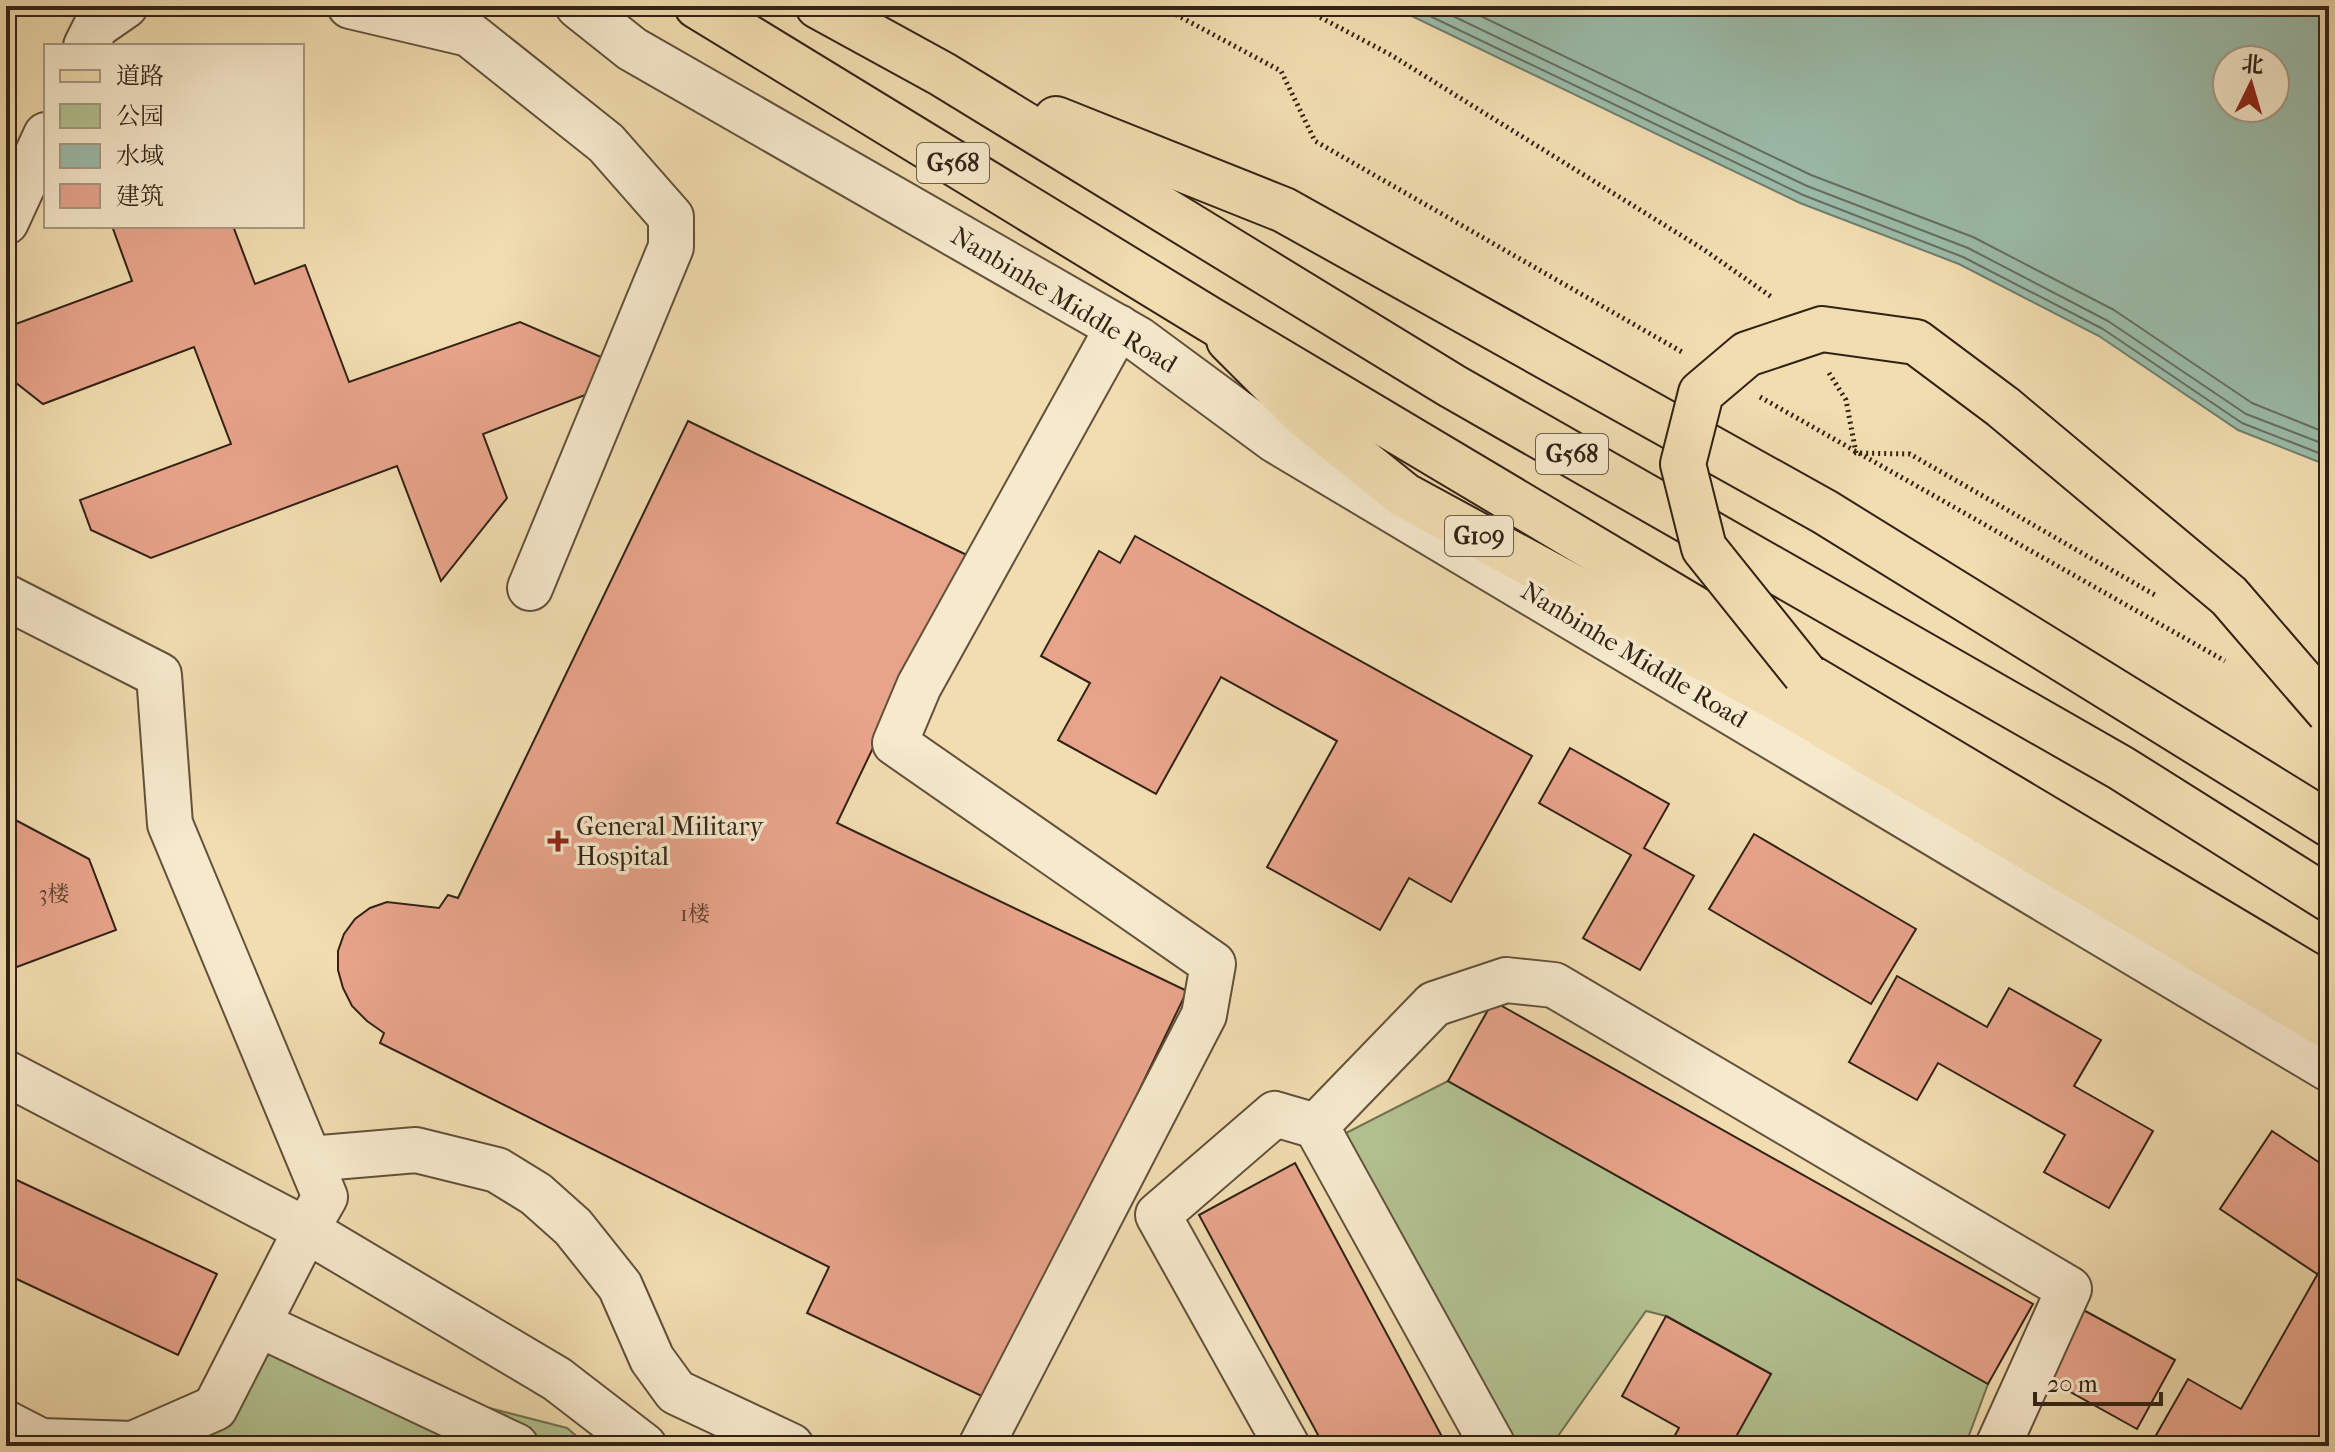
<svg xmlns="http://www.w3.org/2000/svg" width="2335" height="1452" font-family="'IM FELL French Canon','Noto Serif SC',serif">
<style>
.green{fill:#b3c291;stroke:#727253;stroke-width:2}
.water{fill:#9bbcaa;stroke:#717e6e;stroke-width:2;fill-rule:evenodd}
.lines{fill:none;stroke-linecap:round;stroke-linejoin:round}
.shore{stroke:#666f60;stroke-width:2}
.building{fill:#e8a48b;stroke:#322215;stroke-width:2}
.minor-casing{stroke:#62513c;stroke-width:48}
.major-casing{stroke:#322215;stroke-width:48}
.highway-casing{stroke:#322215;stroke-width:48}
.path{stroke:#322215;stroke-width:5;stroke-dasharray:2 4;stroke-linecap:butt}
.minor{stroke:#f6e9cc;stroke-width:44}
.major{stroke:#f1ddb0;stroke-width:44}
.highway{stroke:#f1ddb0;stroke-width:44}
.highway-bridge-casing{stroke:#322215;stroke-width:48;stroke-linecap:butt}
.highway-bridge{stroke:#f1ddb0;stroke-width:44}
.poi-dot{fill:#8f2418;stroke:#f6e9cc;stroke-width:3}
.labels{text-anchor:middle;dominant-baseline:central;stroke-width:7;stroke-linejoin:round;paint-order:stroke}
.number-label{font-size:22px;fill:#604232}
.shield{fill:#f6e9cc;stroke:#6d5e4c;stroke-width:2}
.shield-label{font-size:24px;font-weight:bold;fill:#322215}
.street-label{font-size:26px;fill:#322215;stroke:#f6e9cc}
.poi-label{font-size:26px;fill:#322215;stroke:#f6e9cc;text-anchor:start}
</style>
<rect width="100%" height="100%" fill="#f1ddb0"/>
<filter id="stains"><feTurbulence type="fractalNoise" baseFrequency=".0025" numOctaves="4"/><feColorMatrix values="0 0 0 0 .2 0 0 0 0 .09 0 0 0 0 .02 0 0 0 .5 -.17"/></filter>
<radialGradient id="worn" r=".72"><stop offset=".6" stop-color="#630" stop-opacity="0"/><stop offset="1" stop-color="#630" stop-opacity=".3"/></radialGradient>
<g class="green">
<polygon points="1448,1081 1988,1384 1965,1446 1740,1446 1733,1442 1771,1374 1666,1316 1646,1311 1551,1446 1509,1446 1346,1133"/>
<polygon points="271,1352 567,1428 588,1446 183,1446"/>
</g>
<path class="water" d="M 1391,6 L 2329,6 L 2329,466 L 2238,430 L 2099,336 L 1959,264 L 1800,203 ZM 2227,60 L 2275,60 L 2275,108 L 2227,108 Z"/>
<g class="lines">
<g class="shore">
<polyline points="1409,6 1803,195 1963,257 2103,329 2242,423 2329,457"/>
<polyline points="1432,6 1807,186 1968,248 2108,321 2246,414 2329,446"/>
<polyline points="1460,6 1811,175 1973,237 2114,310 2252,403 2329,434"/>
</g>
</g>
<g class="building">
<polygon points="112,226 233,226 255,284 305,265 349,382 520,322 608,360 593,392 483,434 507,498 441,581 397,466 151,558 91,530 80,500 231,444 194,347 43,404 6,375 13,325 132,281"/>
<polygon points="688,421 973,558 941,606 837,823 1187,991 990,1400 807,1313 829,1267 380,1043 384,1033 367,1021 352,1006 343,988 338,970 338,951 344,934 355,919 370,908 387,902 439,908 448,895 458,898"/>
<polygon points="1135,536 1532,756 1451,902 1409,878 1380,930 1267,867 1337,741 1221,677 1156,794 1058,740 1090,683 1041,656 1099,551 1120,563"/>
<polygon points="1570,748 1669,804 1644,848 1694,876 1640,970 1583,938 1631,855 1539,803"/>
<polygon points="6,815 89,859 116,930 6,971"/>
<polygon points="1754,834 1916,929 1871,1004 1709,909"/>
<polygon points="1897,976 1987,1027 2009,988 2101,1040 2074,1086 2153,1131 2109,1208 2044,1172 2065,1135 1938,1063 1917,1100 1849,1062"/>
<polygon points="1493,1001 2033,1304 1988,1384 1448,1081"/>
<polygon points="2272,1131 2329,1169 2329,1282 2220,1209"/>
<polygon points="1295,1163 1447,1446 1324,1446 1199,1215"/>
<polygon points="6,1175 217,1274 178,1355 6,1274"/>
<polygon points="2329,1254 2329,1446 2151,1444 2188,1379 2241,1409"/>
<polygon points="2078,1307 2175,1360 2137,1429 2040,1375"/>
<polygon points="1666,1316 1771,1374 1733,1442 1740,1446 1669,1446 1679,1428 1622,1396"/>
</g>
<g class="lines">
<defs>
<g id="minor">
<polyline points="350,6 469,34 606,143 671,217 671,247 530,588"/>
<polyline points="578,6 632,49 1138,339 1275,440 2329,1069"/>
<polyline points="86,46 96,26 125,6"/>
<polyline points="6,222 46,135"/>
<polyline points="6,597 159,675 170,824 325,1197 306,1230 215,1408 133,1444 41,1441 6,1423"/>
<polyline points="6,1073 306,1230 557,1379 644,1446"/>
<polyline points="310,1159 416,1150 497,1170 536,1194 573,1227 620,1286 652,1359 676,1392 791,1446"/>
<polyline points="258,1324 516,1446"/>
<polyline points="981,1446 1204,1015 1213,964 895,743 919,686 1118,327"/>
<polyline points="1287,1446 1158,1215 1275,1114 1316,1126"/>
<polyline points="1493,1446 1316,1126 1434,1004 1506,980 1554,985 2069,1289 1998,1446"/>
</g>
<polyline id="major" points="1229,340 1302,413 1404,495 1786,703 2329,1027"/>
<g id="highway">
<polyline points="697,6 1209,319 2329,987"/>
<polyline points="818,6 942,74 1452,386 2121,768 2329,899"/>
<polyline points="1056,119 1284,210 1825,512 2329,824"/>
</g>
</defs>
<use href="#minor" class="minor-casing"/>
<use href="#major" class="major-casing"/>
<use href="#highway" class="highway-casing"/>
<g class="path">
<polyline points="1160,6 1281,71 1315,141 1682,352"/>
<polyline points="1299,6 1391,55 1703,249 1773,298"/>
<polyline points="1829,373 1846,400 1856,453 1910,454 2155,595"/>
<polyline points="1760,397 2225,661"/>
</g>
<use href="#minor" class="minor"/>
<use href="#major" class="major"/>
<use href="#highway" class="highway"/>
<defs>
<polyline id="highway-bridge" points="1805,674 1704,548 1683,464 1701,393 1747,354 1822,329 1916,342 2003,407 2229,596 2329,712"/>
</defs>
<use href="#highway-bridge" class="highway-bridge-casing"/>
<use href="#highway-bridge" class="highway-bridge"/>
</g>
<path class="poi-dot" d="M554 829h8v8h8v8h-8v8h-8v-8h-8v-8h8z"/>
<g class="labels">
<g class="number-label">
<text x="54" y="894">3楼</text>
<text x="695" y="914">1楼</text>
</g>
<g class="shield">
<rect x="917" y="143" width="72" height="40" rx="6"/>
<rect x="1536" y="434" width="72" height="40" rx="6"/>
<rect x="1445" y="516" width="68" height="40" rx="6"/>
</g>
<g class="shield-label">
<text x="953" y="163">G568</text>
<text x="1572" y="454">G568</text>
<text x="1479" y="536">G109</text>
</g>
<g class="street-label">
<text transform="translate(1064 300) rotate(31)">Nanbinhe Middle Road</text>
<text transform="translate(1634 655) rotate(31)">Nanbinhe Middle Road</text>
</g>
<g class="poi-label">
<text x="576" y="826">General Military<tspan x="576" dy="30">Hospital</tspan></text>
</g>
</g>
<rect width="2335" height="1452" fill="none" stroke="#f1ddb0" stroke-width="32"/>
<rect x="8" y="8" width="2319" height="1436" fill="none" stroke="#322215" stroke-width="4"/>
<rect x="16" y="16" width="2303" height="1420" fill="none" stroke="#322215" stroke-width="2"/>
<rect x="44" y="44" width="260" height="184" fill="#f6e9cc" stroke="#a89983" stroke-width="2"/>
<rect x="60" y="70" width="40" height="12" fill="#f1ddb0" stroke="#a89983" stroke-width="2"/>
<text x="116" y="84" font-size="24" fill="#322215">道路</text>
<rect x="60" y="104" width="40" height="24" fill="#b3c291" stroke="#a89983" stroke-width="2"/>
<text x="116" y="124" font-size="24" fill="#322215">公园</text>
<rect x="60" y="144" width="40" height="24" fill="#9bbcaa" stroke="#a89983" stroke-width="2"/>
<text x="116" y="164" font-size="24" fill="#322215">水域</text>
<rect x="60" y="184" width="40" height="24" fill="#e8a48b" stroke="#a89983" stroke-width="2"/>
<text x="116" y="204" font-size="24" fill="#322215">建筑</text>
<g transform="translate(2251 84) rotate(5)"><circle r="38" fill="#f6e9cc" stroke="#a89983" stroke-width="2"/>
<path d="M0-6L14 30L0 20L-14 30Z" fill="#8f2418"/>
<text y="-12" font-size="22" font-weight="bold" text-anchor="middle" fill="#322215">北</text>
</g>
<path d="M2035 1392v12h126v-12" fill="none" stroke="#322215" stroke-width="4"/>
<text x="2047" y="1392" font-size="24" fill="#322215" stroke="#f6e9cc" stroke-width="6" paint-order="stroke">20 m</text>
<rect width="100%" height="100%" filter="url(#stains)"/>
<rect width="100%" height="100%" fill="url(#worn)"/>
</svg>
